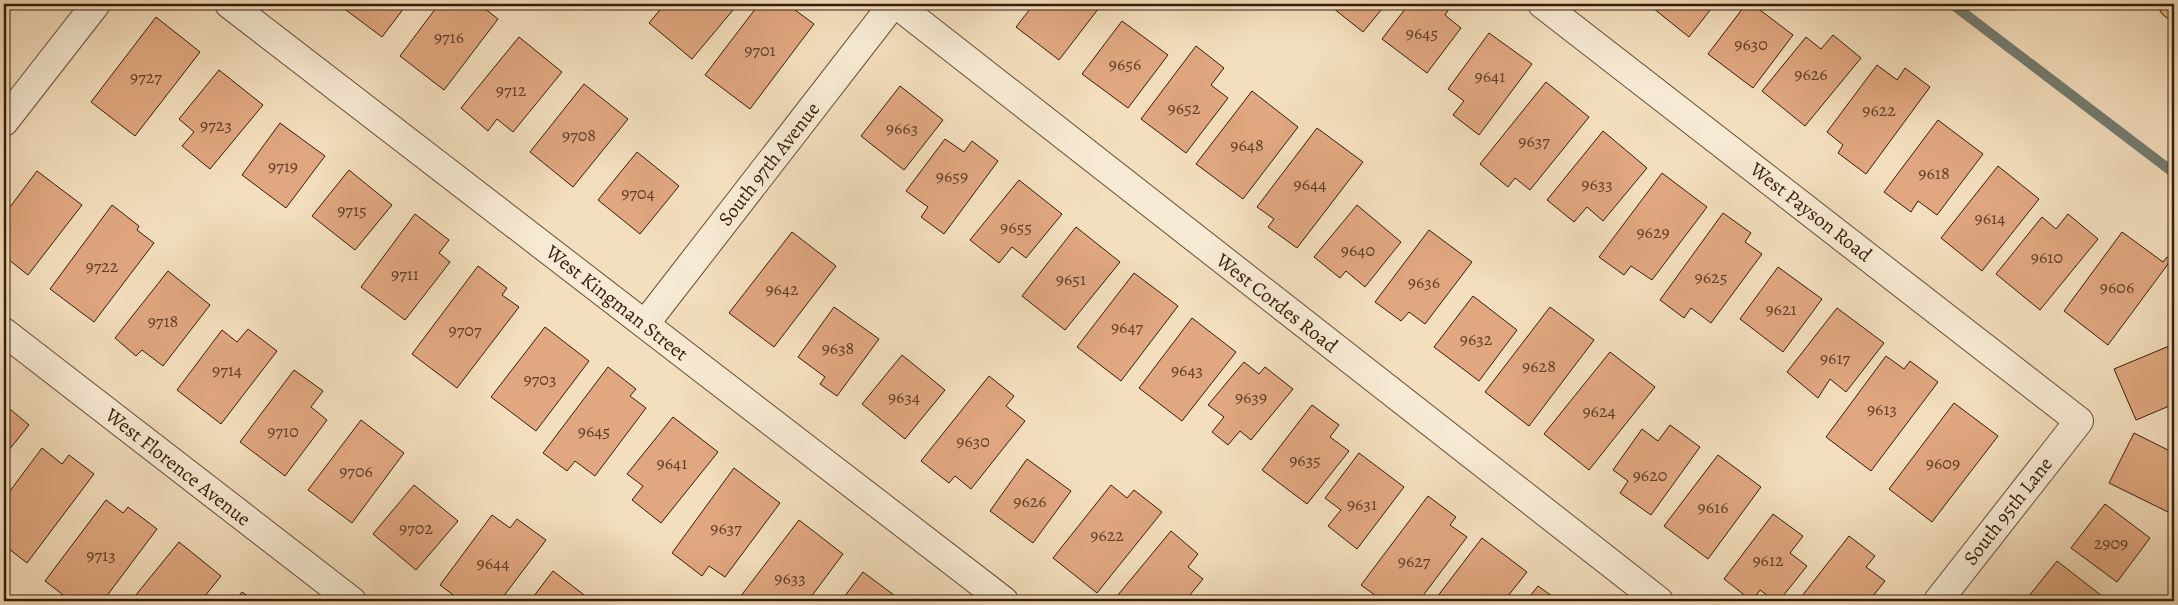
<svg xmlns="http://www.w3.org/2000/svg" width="2178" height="605" font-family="Alegreya,serif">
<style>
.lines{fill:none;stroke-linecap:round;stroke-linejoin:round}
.stream{stroke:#747c70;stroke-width:10}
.building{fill:#e0a780;stroke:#371d08}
.minor-casing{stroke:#664d35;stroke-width:30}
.major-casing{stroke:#371d08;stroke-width:30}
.path{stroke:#371d08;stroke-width:3;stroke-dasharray:4 2.5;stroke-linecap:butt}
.minor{stroke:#f7ead4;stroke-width:28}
.major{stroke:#eabf7e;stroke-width:28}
.labels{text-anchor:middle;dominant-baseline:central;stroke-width:5;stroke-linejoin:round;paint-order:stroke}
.number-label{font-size:18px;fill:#614026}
.street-label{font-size:20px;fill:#371d08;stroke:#f7ead4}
</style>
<rect width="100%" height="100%" fill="#f3debd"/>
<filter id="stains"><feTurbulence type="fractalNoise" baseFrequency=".004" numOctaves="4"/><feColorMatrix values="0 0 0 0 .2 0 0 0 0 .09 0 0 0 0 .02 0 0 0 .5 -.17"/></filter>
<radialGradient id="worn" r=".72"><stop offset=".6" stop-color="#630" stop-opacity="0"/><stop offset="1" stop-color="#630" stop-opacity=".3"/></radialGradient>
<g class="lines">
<polyline class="stream" points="1952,4 2174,173"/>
</g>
<g class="building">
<polygon points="4,4 14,4 4,17"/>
<polygon points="338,4 407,4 382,37"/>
<polygon points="439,4 479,4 498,19 444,90 400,56"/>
<polygon points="665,4 738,4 692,59 649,23"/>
<polygon points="759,4 787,4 814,24 750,109 705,75"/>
<polygon points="1034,4 1102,4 1059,60 1016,27"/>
<polygon points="1328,4 1386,4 1363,32"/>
<polygon points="1409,4 1448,4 1451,6 1445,15 1461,28 1427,73 1382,39"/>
<polygon points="1648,4 1715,4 1689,37"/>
<polygon points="1746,4 1752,4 1793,35 1753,88 1708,54"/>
<polygon points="156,17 200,52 135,136 91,102"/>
<polygon points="1122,21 1168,55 1128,108 1082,74"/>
<polygon points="1489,33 1532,64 1479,135 1453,115 1464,101 1448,89"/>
<polygon points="1833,35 1861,58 1805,126 1762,91 1806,37 1821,49"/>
<polygon points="519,37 562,72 513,132 497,119 488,131 461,108"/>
<polygon points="1196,46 1224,68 1211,85 1228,98 1186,153 1141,119"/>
<polygon points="1877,65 1897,80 1905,68 1930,87 1866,174 1838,153 1843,145 1827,132"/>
<polygon points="219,70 263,105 210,169 182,146 194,132 179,119"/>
<polygon points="1546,82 1589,117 1530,190 1515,178 1508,187 1480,164"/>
<polygon points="584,84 628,119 573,187 530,152"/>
<polygon points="900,86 943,120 904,170 861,136"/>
<polygon points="1252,91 1298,127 1243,199 1196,164"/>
<polygon points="1938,120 1983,154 1937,215 1918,201 1911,212 1884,192"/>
<polygon points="280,123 325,156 286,208 242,175"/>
<polygon points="1317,128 1363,162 1297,248 1268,227 1274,219 1257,207"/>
<polygon points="1603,131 1647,168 1603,221 1587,207 1574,222 1547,200"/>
<polygon points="945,139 964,152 972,141 998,161 944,234 921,217 928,207 906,191"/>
<polygon points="637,152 679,186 640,234 598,200"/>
<polygon points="1998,166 2039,199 1982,271 1941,238"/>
<polygon points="349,170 392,205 355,250 312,216"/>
<polygon points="37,171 82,205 28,275 4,256 4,215"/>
<polygon points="1662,173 1707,207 1652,280 1631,266 1624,275 1599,257"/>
<polygon points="1019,180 1062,214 1026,258 1012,247 999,263 970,240"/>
<polygon points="112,205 139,226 137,230 154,243 94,322 50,289"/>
<polygon points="1357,205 1401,242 1365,287 1346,271 1340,278 1314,257"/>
<polygon points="1723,213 1751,233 1745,242 1762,254 1711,323 1691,308 1684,318 1660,300"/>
<polygon points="415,214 449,240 439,253 450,262 405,320 361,287"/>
<polygon points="2068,214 2098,239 2040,310 1996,274 2042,217 2056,229"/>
<polygon points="1076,227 1120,262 1065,330 1022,296"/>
<polygon points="1429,230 1472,262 1425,324 1409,312 1401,321 1375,302"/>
<polygon points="792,232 836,266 774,347 729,313"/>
<polygon points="2122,232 2163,262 2167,257 2171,260 2108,345 2064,311"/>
<polygon points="478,266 507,288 502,295 519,307 457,388 412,354"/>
<polygon points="1778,267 1822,299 1783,352 1740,319"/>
<polygon points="168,271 210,305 163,366 142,350 136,356 115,338"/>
<polygon points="1134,273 1178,306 1121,381 1077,347"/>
<polygon points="1473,296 1517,330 1479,381 1434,347"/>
<polygon points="834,307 879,339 837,396 820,384 825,377 798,357"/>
<polygon points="1550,307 1594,340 1529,426 1485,392"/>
<polygon points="1837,308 1884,343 1846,392 1830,379 1818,398 1787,372"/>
<polygon points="1192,318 1236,352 1182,421 1139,388"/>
<polygon points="545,327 589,361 536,431 491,397"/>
<polygon points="248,329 277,351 221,424 177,390 222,330 237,342"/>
<polygon points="2174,344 2174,404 2136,420 2114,369"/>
<polygon points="1610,352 1655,387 1589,470 1544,434"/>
<polygon points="902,355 945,390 905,439 862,404"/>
<polygon points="1886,356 1904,369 1910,361 1938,382 1871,471 1826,437"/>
<polygon points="1244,362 1259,374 1265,367 1293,389 1251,440 1240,431 1228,445 1212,432 1224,417 1208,405"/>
<polygon points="608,367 636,389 630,396 646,408 595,476 575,461 567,471 543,453"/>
<polygon points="294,370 323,391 311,407 327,420 285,476 240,442"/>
<polygon points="989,376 1014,396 1006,406 1025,421 971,489 955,476 949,483 921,461"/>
<polygon points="1954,403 1998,436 1932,522 1889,489"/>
<polygon points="4,404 29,425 4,456"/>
<polygon points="1312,405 1339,425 1330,437 1349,451 1307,504 1262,470"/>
<polygon points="673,417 718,452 661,523 632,500 643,486 627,474"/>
<polygon points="361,420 404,453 352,523 308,490"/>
<polygon points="1670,425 1700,447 1651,515 1620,493 1628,481 1613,470 1642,429 1658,441"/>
<polygon points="2134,433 2174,453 2174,515 2109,483"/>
<polygon points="42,448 62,464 69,455 94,474 27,563 4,545 4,499"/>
<polygon points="1359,453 1404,487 1357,549 1328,526 1341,510 1325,498"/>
<polygon points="1718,455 1761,487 1708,559 1664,526"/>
<polygon points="1027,459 1071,491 1033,543 990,511"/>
<polygon points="734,468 780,503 725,577 709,566 702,576 672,553"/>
<polygon points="414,485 458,521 416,570 373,534"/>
<polygon points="1111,485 1127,498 1134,490 1162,512 1097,593 1053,558"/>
<polygon points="1428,496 1456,517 1450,525 1467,537 1419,601 1383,601 1361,585"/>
<polygon points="106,500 123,513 128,507 157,529 103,601 71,601 45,581"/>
<polygon points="2105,504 2150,538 2117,582 2071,548"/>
<polygon points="1773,514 1803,536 1790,553 1807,566 1779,601 1775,601 1760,590 1752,601 1724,579"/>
<polygon points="492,515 510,528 517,519 546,540 500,601 453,601 456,597 440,585"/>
<polygon points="799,520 843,554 808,601 737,601"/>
<polygon points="1171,531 1198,554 1188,567 1203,579 1185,601 1113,601"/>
<polygon points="1849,536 1875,556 1866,567 1885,581 1869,601 1798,601"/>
<polygon points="1482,538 1527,572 1504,601 1434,601"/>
<polygon points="179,542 221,576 201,601 131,601"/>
<polygon points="2057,561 2102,596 2098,601 2025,601"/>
<polygon points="553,571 592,601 530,601"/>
<polygon points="863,572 902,601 841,601"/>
<polygon points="1538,586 1559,601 1526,601"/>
<polygon points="242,592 255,601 235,601"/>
</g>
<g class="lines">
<defs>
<g id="minor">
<polyline points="229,4 1004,601"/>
<polyline points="896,4 1659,601"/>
<polyline points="1542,4 2079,421 1938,601"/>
<polyline points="4,122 96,4"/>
<polyline points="645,324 893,4"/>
<polyline points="4,332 352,601"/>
</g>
<polyline id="major" points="2173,4 2174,5"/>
</defs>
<use href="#minor" class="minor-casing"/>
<use href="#major" class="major-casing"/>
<polyline class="path" points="951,7 995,4"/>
<use href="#minor" class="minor"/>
<use href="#major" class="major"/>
</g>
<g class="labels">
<g class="number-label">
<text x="1422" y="33">9645</text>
<text x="449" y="37">9716</text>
<text x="1751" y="44">9630</text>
<text x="760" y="50">9701</text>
<text x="1125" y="64">9656</text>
<text x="1811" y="74">9626</text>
<text x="1490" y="76">9641</text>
<text x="146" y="77">9727</text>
<text x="511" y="90">9712</text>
<text x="1184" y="108">9652</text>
<text x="1879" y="110">9622</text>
<text x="216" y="125">9723</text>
<text x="902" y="128">9663</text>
<text x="579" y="135">9708</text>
<text x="1534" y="141">9637</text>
<text x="1247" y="145">9648</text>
<text x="283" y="166">9719</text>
<text x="1934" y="173">9618</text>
<text x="952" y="176">9659</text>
<text x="1310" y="184">9644</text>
<text x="1597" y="184">9633</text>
<text x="638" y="193">9704</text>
<text x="352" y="210">9715</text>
<text x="1990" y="218">9614</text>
<text x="1016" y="227">9655</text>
<text x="1653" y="232">9629</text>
<text x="1358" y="250">9640</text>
<text x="2047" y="257">9610</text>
<text x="102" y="266">9722</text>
<text x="405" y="274">9711</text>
<text x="1711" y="277">9625</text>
<text x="1071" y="279">9651</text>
<text x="1424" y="282">9636</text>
<text x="2117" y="287">9606</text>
<text x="782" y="289">9642</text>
<text x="1781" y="309">9621</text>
<text x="163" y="321">9718</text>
<text x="1127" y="327">9647</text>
<text x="465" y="330">9707</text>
<text x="1476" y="339">9632</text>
<text x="838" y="348">9638</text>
<text x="1835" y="358">9617</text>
<text x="1539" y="366">9628</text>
<text x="227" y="370">9714</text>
<text x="1187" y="370">9643</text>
<text x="540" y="379">9703</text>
<text x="904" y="397">9634</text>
<text x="1251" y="397">9639</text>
<text x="1882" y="409">9613</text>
<text x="1599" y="411">9624</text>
<text x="283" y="431">9710</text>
<text x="594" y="431">9645</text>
<text x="973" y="441">9630</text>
<text x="1305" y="460">9635</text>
<text x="672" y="463">9641</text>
<text x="1943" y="463">9609</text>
<text x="356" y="471">9706</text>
<text x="1650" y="475">9620</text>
<text x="1030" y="501">9626</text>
<text x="1362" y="504">9631</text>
<text x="1713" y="507">9616</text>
<text x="416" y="528">9702</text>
<text x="726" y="528">9637</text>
<text x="1107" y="535">9622</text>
<text x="2111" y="543">2909</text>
<text x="101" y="555">9713</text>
<text x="1768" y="560">9612</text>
<text x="1414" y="561">9627</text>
<text x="493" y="563">9644</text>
<text x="790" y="578">9633</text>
</g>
<g class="street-label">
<text transform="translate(769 164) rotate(-52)">South 97th Avenue</text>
<text transform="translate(1811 212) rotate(38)">West Payson Road</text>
<text transform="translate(617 303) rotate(38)">West Kingman Street</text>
<text transform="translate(1277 303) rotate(38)">West Cordes Road</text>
<text transform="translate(178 467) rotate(38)">West Florence Avenue</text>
<text transform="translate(2008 511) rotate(-52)">South 95th Lane</text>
</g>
</g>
<rect width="2178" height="605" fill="none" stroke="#f3debd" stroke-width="20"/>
<rect x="5" y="5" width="2168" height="595" fill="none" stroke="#371d08" stroke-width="2.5"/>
<rect x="10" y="10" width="2158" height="585" fill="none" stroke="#371d08"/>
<rect width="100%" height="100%" filter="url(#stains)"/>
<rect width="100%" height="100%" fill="url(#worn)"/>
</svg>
